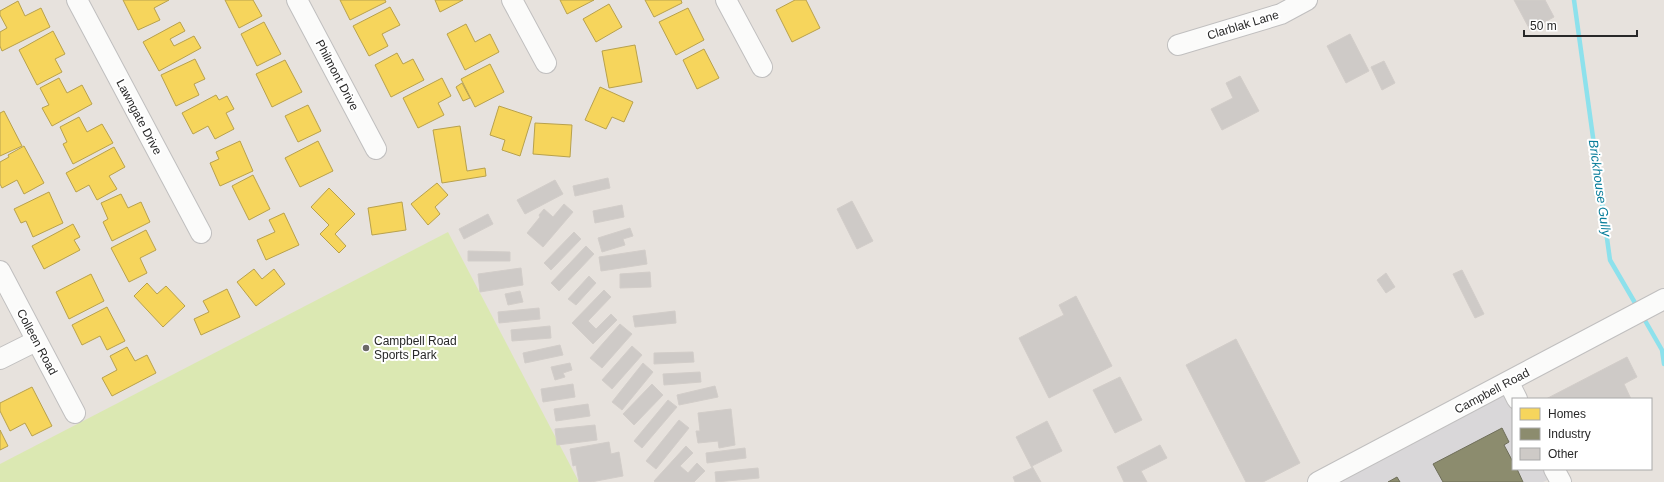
<svg xmlns="http://www.w3.org/2000/svg" width="1664" height="482" font-family="Arial,sans-serif">
<style>
.industrial{fill:#d9d7d9}
.pitch{fill:#dbe8b2}
.homes{fill:#f6d55c;stroke:#b8a14c}
.industry{fill:#8c8c6e;stroke:#6e6e59}
.lines{fill:none;stroke-linecap:round;stroke-linejoin:round}
.stream{stroke:#8de1ec;stroke-width:4.5}
.building{fill:#cecac7;stroke:#d2cdc9}
.minor-casing{stroke:#c0bfbf;stroke-width:22}
.minor{stroke:#fbfbfa;stroke-width:20}
.poi-dot{fill:#6b6967;stroke:#fff;stroke-width:1.5}
.labels{text-anchor:middle;dominant-baseline:central;stroke-width:4;stroke-linejoin:round;paint-order:stroke}
.street-label{font-size:12px;fill:#282828;stroke:#fff}
.poi-label{font-size:12px;fill:#282828;stroke:#fff;text-anchor:start}
.water-label{font-size:13px;font-style:italic;fill:#097e9b;stroke:#fff}
</style>
<rect width="100%" height="100%" fill="#e7e2dd"/>
<polygon class="industrial" points="1505,393 1513,408 1513,469 1545,469 1550,479 1543,482 1336,482"/>
<polygon class="pitch" points="448,232 579,482 0,482 0,464"/>
<g class="homes">
<polygon points="123,0 169,0 154,8 160,20 138,30"/>
<polygon points="225,0 253,0 262,16 239,28"/>
<polygon points="340,0 385,0 386,2 350,20"/>
<polygon points="435,0 463,0 440,12"/>
<polygon points="560,0 594,0 567,14"/>
<polygon points="645,0 681,0 682,3 654,17"/>
<polygon points="795,0 806,0 820,28 792,42 776,10"/>
<polygon points="18,1 25,16 41,8 50,27 2,51 0,46 0,32 7,28 0,15 0,11"/>
<polygon points="609,4 622,27 596,42 583,19"/>
<polygon points="390,7 400,25 382,34 388,46 369,56 353,26"/>
<polygon points="688,8 704,40 676,55 659,22"/>
<polygon points="180,22 185,31 170,39 174,46 194,36 201,48 159,71 143,42"/>
<polygon points="264,22 281,54 257,66 241,34"/>
<polygon points="466,24 475,42 490,34 499,52 465,70 447,34"/>
<polygon points="53,31 65,54 55,59 62,72 37,85 19,50"/>
<polygon points="635,45 642,82 609,88 602,51"/>
<polygon points="704,49 719,78 697,89 683,60"/>
<polygon points="397,53 403,64 413,59 424,80 391,97 375,65"/>
<polygon points="195,59 205,79 194,84 199,95 176,106 161,75"/>
<polygon points="285,60 302,92 272,107 256,74"/>
<polygon points="490,64 504,92 475,107 461,79"/>
<polygon points="59,78 67,93 82,85 92,104 52,126 42,108 49,105 40,88"/>
<polygon points="442,78 451,96 438,103 444,115 418,128 403,98"/>
<polygon points="462,83 470,98 463,101 456,87"/>
<polygon points="600,87 633,102 624,122 612,117 606,129 585,120"/>
<polygon points="216,95 219,100 227,96 234,109 226,113 234,129 215,139 208,126 193,134 182,113"/>
<polygon points="308,105 321,131 298,142 285,116"/>
<polygon points="499,106 532,117 520,156 502,150 505,140 490,135"/>
<polygon points="4,111 22,146 0,156 0,113"/>
<polygon points="79,117 87,132 102,124 113,143 73,164 63,144 67,142 60,127"/>
<polygon points="535,123 572,125 570,157 533,154"/>
<polygon points="460,126 467,171 485,168 486,176 442,183 433,130"/>
<polygon points="240,141 253,171 220,186 210,163 219,159 216,152"/>
<polygon points="318,141 333,171 300,187 285,158"/>
<polygon points="24,146 44,183 24,194 17,180 2,188 0,184 0,162 9,157 8,155"/>
<polygon points="114,147 125,167 109,176 117,189 97,200 89,185 76,192 66,173"/>
<polygon points="253,175 270,209 249,220 232,186"/>
<polygon points="437,183 448,195 435,207 440,214 428,225 411,204"/>
<polygon points="329,188 355,214 335,234 346,246 339,253 320,234 329,225 311,207"/>
<polygon points="49,192 63,223 33,237 26,221 21,223 14,209"/>
<polygon points="121,194 128,208 141,202 150,222 112,241 103,222 108,219 101,203"/>
<polygon points="402,202 406,230 372,235 368,208"/>
<polygon points="284,213 299,245 266,260 257,240 275,232 269,220"/>
<polygon points="73,224 80,237 74,240 80,250 44,269 32,246"/>
<polygon points="146,230 156,250 140,258 147,273 129,282 111,248"/>
<polygon points="254,269 262,279 274,269 285,284 256,306 237,282"/>
<polygon points="91,274 104,301 69,319 56,292"/>
<polygon points="147,283 157,294 166,286 185,306 163,327 134,296"/>
<polygon points="227,289 240,317 201,335 194,319 209,312 203,301"/>
<polygon points="107,307 125,341 107,350 100,336 82,345 72,325"/>
<polygon points="127,347 135,361 147,355 156,373 112,396 102,378 117,370 110,356"/>
<polygon points="32,387 52,426 32,436 25,423 10,431 0,411 0,403"/>
<polygon points="0,430 8,446 0,450"/>
</g>
<g class="industry">
<polygon points="1502,428 1509,442 1504,445 1513,462 1513,469 1517,469 1523,482 1443,482 1433,464"/>
<polygon points="1397,477 1400,482 1388,482"/>
</g>
<g class="lines">
<g class="stream">
<polyline points="1574,0 1610,260 1638,308"/>
<polyline points="1643,317 1662,350 1664,364"/>
</g>
</g>
<g class="building">
<polygon points="1514,0 1545,0 1554,17 1530,30"/>
<polygon points="1350,34 1369,71 1346,83 1327,46"/>
<polygon points="1384,61 1395,83 1382,90 1371,67"/>
<polygon points="1240,76 1259,111 1222,130 1211,109 1233,98 1226,83"/>
<polygon points="608,178 610,188 575,196 573,186"/>
<polygon points="555,180 563,194 525,214 517,200"/>
<polygon points="852,201 873,241 857,249 837,209"/>
<polygon points="564,204 573,212 543,247 527,233 540,217 539,215 544,209 553,217"/>
<polygon points="622,205 624,217 595,223 593,211"/>
<polygon points="488,214 493,224 464,239 459,229"/>
<polygon points="630,228 633,236 623,239 625,245 602,252 598,238"/>
<polygon points="574,232 581,239 551,270 544,263"/>
<polygon points="586,246 594,254 559,291 551,283"/>
<polygon points="645,250 647,264 601,271 599,257"/>
<polygon points="468,251 510,252 510,261 468,261"/>
<polygon points="521,268 523,285 480,292 478,274"/>
<polygon points="1462,270 1484,314 1475,318 1453,274"/>
<polygon points="650,272 651,287 620,288 620,274"/>
<polygon points="1386,273 1395,287 1386,293 1377,280"/>
<polygon points="589,276 596,283 576,305 568,299"/>
<polygon points="604,290 611,297 588,321 596,329 611,314 617,320 593,344 572,323"/>
<polygon points="520,291 523,302 508,305 505,294"/>
<polygon points="1076,296 1112,366 1049,398 1019,338 1064,315 1059,305"/>
<polygon points="539,308 540,319 499,323 498,312"/>
<polygon points="675,311 676,323 635,327 633,316"/>
<polygon points="620,324 632,334 602,368 590,358"/>
<polygon points="550,326 551,338 512,341 511,330"/>
<polygon points="1236,339 1300,463 1263,482 1246,482 1186,365"/>
<polygon points="560,345 563,355 525,363 523,353"/>
<polygon points="632,346 642,355 612,389 602,380"/>
<polygon points="693,352 694,362 654,364 654,353"/>
<polygon points="1627,357 1637,377 1624,384 1631,399 1546,399"/>
<polygon points="570,363 572,370 563,373 565,377 555,380 551,367"/>
<polygon points="643,363 653,372 622,410 612,402"/>
<polygon points="700,372 701,382 664,385 663,374"/>
<polygon points="1120,377 1142,420 1115,433 1093,390"/>
<polygon points="573,384 575,397 543,402 541,389"/>
<polygon points="652,384 663,395 634,425 623,414"/>
<polygon points="715,386 718,397 679,405 677,395"/>
<polygon points="668,400 677,407 642,448 634,441"/>
<polygon points="588,404 590,416 556,421 554,409"/>
<polygon points="731,409 735,445 719,448 718,441 698,443 696,431 700,431 698,413"/>
<polygon points="679,420 689,428 656,469 646,461"/>
<polygon points="1047,421 1062,451 1032,466 1041,482 1015,482 1013,477 1032,468 1016,437"/>
<polygon points="595,425 597,440 557,445 555,429"/>
<polygon points="609,442 611,454 619,452 623,476 591,482 579,482 576,465 573,466 570,449"/>
<polygon points="1160,445 1167,458 1141,471 1147,482 1124,482 1117,467"/>
<polygon points="686,446 693,453 680,466 688,473 697,463 705,471 694,482 655,482 654,481"/>
<polygon points="745,448 746,458 707,463 706,453"/>
<polygon points="758,468 759,478 716,482 715,472"/>
</g>
<g class="lines">
<defs>
<g id="minor">
<polyline points="77,0 201,233"/>
<polyline points="297,0 376,149"/>
<polyline points="512,0 546,63"/>
<polyline points="726,0 762,67"/>
<polyline points="1178,45 1281,14 1307,0"/>
<polyline points="0,271 75,413"/>
<polyline points="0,359 36,341"/>
<polyline points="1509,383 1517,399"/>
<polyline points="1554,469 1561,482"/>
<polyline points="1318,482 1664,299"/>
</g>
</defs>
<use href="#minor" class="minor-casing"/>
<use href="#minor" class="minor"/>
</g>
<circle class="poi-dot" cx="366" cy="348" r="4"/>
<g class="labels">
<g class="street-label">
<text transform="translate(1243 25) rotate(-17)">Clarblak Lane</text>
<text transform="translate(337 75) rotate(62)">Philmont Drive</text>
<text transform="translate(139 117) rotate(62)">Lawngate Drive</text>
<text transform="translate(37 342) rotate(62)">Colleen Road</text>
<text transform="translate(1492 391) rotate(-28)">Campbell Road</text>
</g>
<g class="poi-label">
<text x="374" y="341">Campbell Road<tspan x="374" dy="14">Sports Park</tspan></text>
</g>
<g class="water-label">
<text transform="translate(1600 188) rotate(82)">Brickhouse Gully</text>
</g>
</g>
<rect x="1512" y="398" width="140" height="72" fill="#ffffff" stroke="#a9a9a9"/>
<rect x="1520" y="408" width="20" height="12" fill="#f6d55c" stroke="#a9a9a9"/>
<text x="1548" y="418" font-size="12" fill="#282828">Homes</text>
<rect x="1520" y="428" width="20" height="12" fill="#8c8c6e" stroke="#a9a9a9"/>
<text x="1548" y="438" font-size="12" fill="#282828">Industry</text>
<rect x="1520" y="448" width="20" height="12" fill="#cecac7" stroke="#a9a9a9"/>
<text x="1548" y="458" font-size="12" fill="#282828">Other</text>
<path d="M1524 30v6h113v-6" fill="none" stroke="#282828" stroke-width="2"/>
<text x="1530" y="30" font-size="12" fill="#282828" stroke="#ffffff" stroke-width="3" paint-order="stroke">50 m</text>
</svg>
